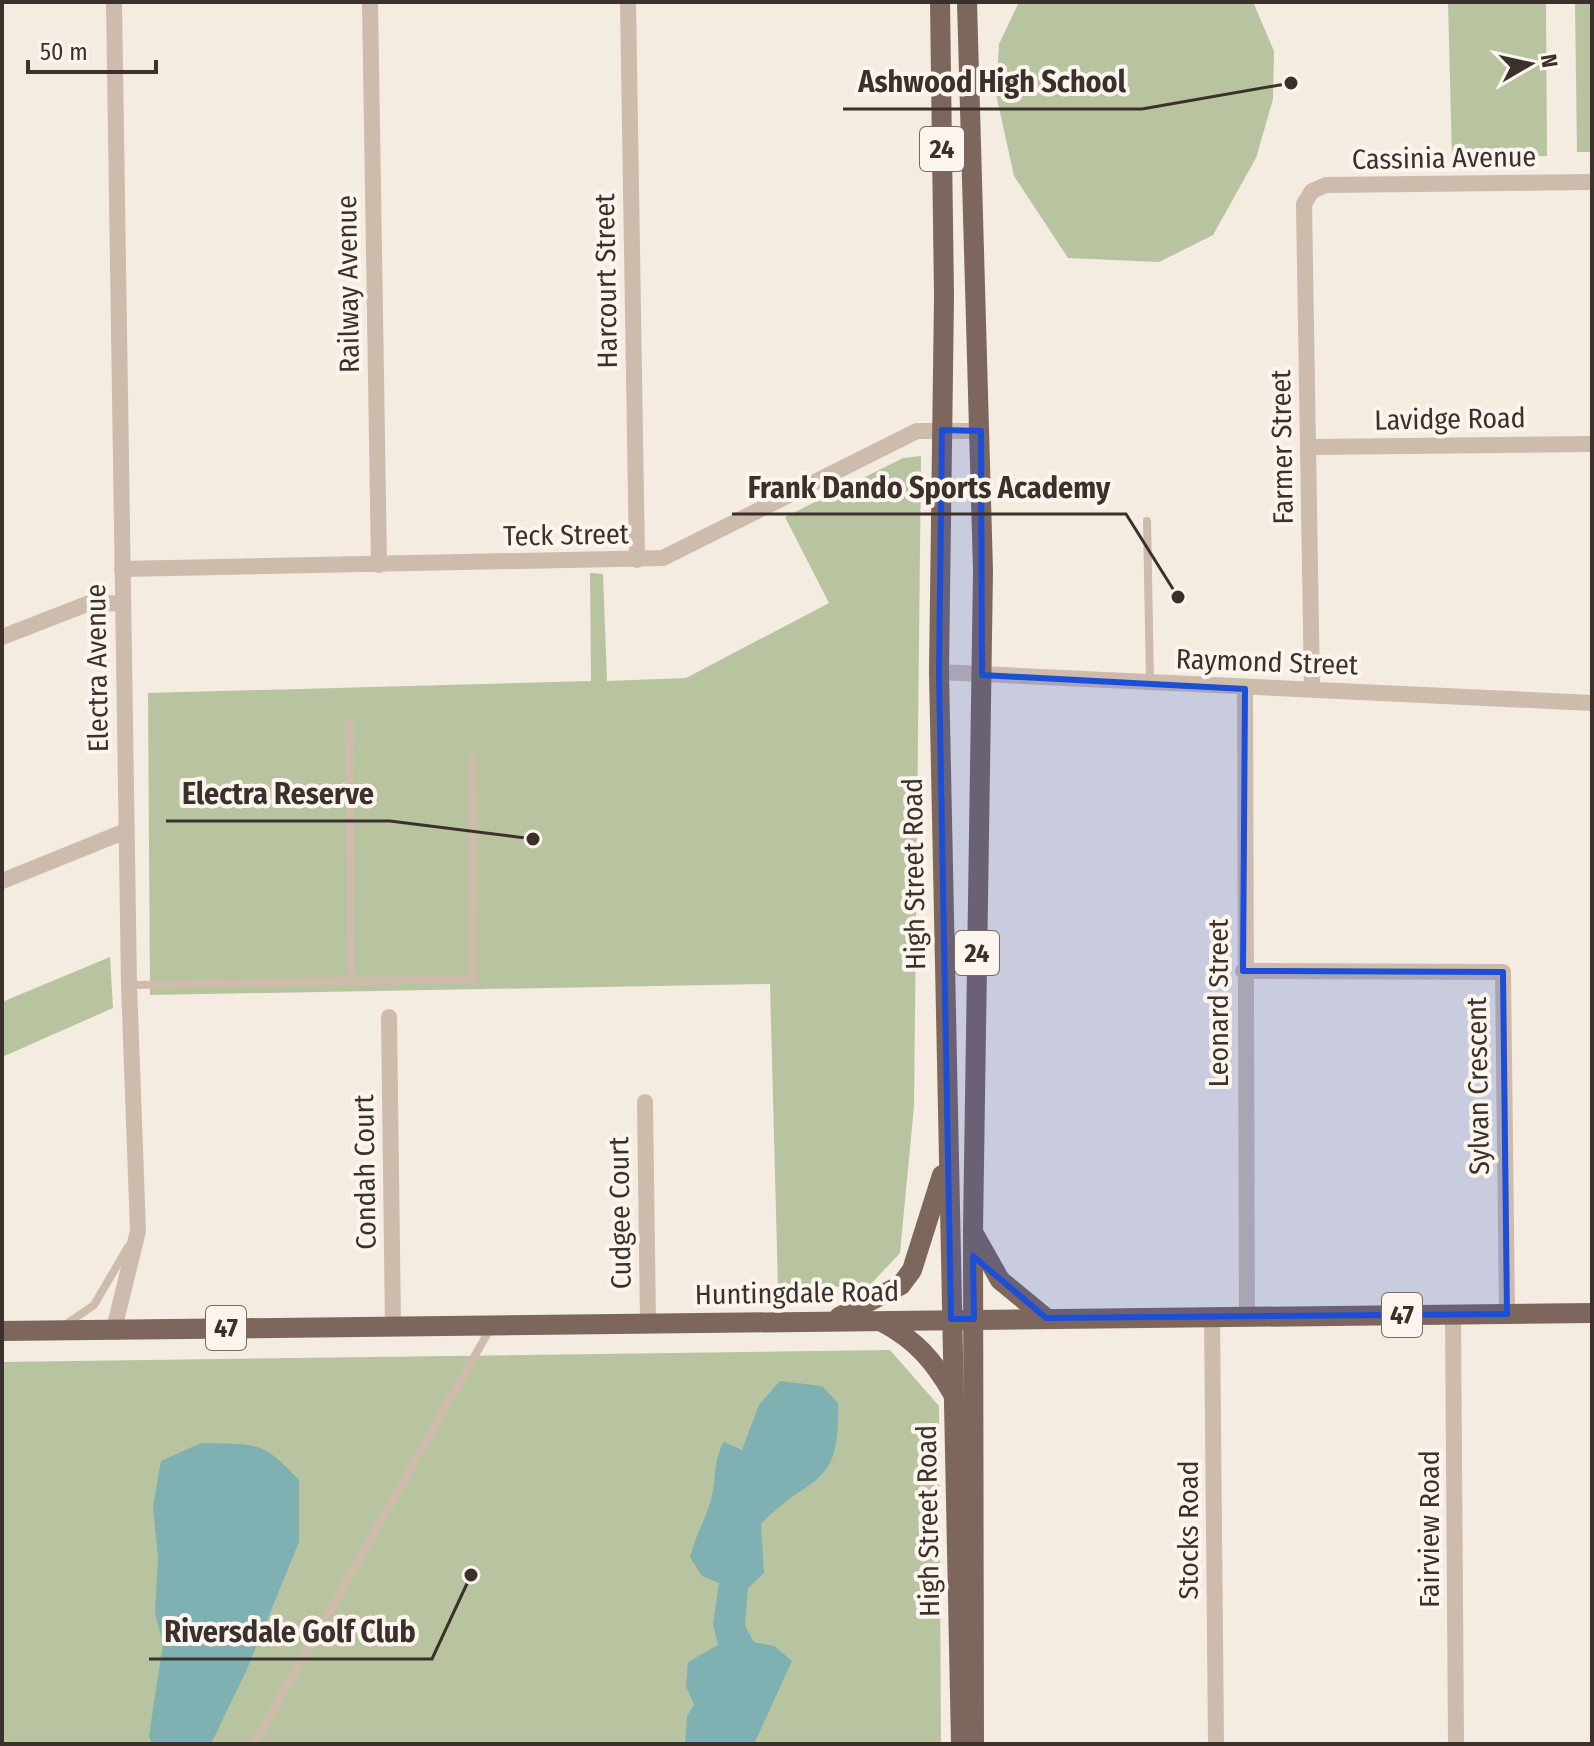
<svg xmlns="http://www.w3.org/2000/svg" width="1594" height="1746" font-family="'Fira Sans Condensed',sans-serif">
<style>
.green{fill:#b8c4a0}
.water{fill:#7fb0b2}
.lines{fill:none;stroke-linecap:round;stroke-linejoin:round}
.service{stroke:#cdbbac;stroke-width:8}
.minor{stroke:#cdbbac;stroke-width:16}
.primary{stroke:#7d675c;stroke-width:20}
.marked{fill:#1d4ed8;fill-opacity:0.2;stroke:#1d4ed8;stroke-width:6;stroke-linejoin:round}
.labels{text-anchor:middle;dominant-baseline:central;stroke-width:8;stroke-linejoin:round;paint-order:stroke}
.shield{fill:#fbf5ee;stroke:#756b66;stroke-width:2}
.shield-label{font-size:26px;font-weight:bold;fill:#3b302b}
.street-label{font-size:28px;fill:#3b302b;stroke:#fbf5ee}
.leader{fill:none;stroke:#3b302b;stroke-width:3}
.callout-dot{fill:#3b302b;stroke:#fbf5ee;stroke-width:3}
.callout-label{font-size:30px;text-anchor:middle;font-weight:bold;fill:#3b302b;stroke:#fbf5ee;stroke-width:8;stroke-linejoin:round;paint-order:stroke}
</style>
<rect width="100%" height="100%" fill="#f4ebe1"/>
<g class="green">
<polygon points="1019,2 1253,2 1274,51 1273,99 1256,158 1213,235 1159,262 1068,258 1014,176 996,94 999,44"/>
<polygon points="1448,2 1546,2 1547,156 1452,157"/>
<polygon points="1575,2 1592,2 1592,152 1577,152"/>
<polygon points="921,456 914,1106 900,1253 869,1286 778,1288 770,984 150,995 148,693 591,681 590,573 603,574 607,681 686,678 829,603 785,517 903,458"/>
<polygon points="110,957 113,1008 2,1057 2,1002"/>
<polygon points="890,1350 939,1406 941,1744 2,1744 2,1362"/>
</g>
<g class="water">
<path d="M 780,1381 L 822,1386 L 838,1403 C 840,1493 812,1470 761,1524 L 764,1573 L 748,1588 L 745,1626 L 754,1642 L 774,1646 L 792,1661 L 754,1744 L 685,1744 L 687,1716 L 694,1705 L 686,1686 L 688,1662 L 718,1645 L 713,1624 L 719,1583 L 702,1576 L 690,1557 C 695,1537 704,1522 710,1503 C 717,1483 712,1461 724,1442 L 742,1450 L 759,1405 Z"/>
<path d="M 201,1443 C 255,1445 260,1438 299,1480 L 299,1542 L 247,1669 L 211,1744 L 152,1744 L 149,1736 L 163,1643 L 155,1614 L 158,1557 L 153,1507 L 161,1461 Z"/>
</g>
<g class="lines">
<g class="service">
<polyline points="1147,521 1150,682"/>
<polyline points="349,722 351,981"/>
<polyline points="129,985 473,979 472,757"/>
<polyline points="62,1327 94,1305 128,1247"/>
<polyline points="254,1744 490,1329"/>
</g>
<g class="minor">
<polyline points="114,2 129,985 138,1231 114,1329"/>
<polyline points="370,2 379,565"/>
<polyline points="628,2 637,560"/>
<polyline points="1309,447 1592,444"/>
<polyline points="122,569 663,558 917,431 981,431"/>
<polyline points="2,637 87,604 122,603"/>
<polyline points="939,672 1592,703"/>
<polyline points="1245,689 1247,1316"/>
<polyline points="1312,689 1304,204 1312,191 1326,185 1592,182"/>
<polyline points="2,881 126,831"/>
<polyline points="1243,971 1503,972 1507,1314"/>
<polyline points="389,1017 393,1326"/>
<polyline points="645,1102 648,1323"/>
<polyline points="1453,1314 1456,1744"/>
<polyline points="1212,1316 1216,1744"/>
</g>
<g class="primary">
<polyline points="940,2 944,296 939,672 961,1744"/>
<polyline points="967,2 983,571 973,1230 974,1744"/>
<polyline points="974,1234 1000,1280 1046,1318"/>
<polyline points="839,1317 901,1285 912,1270 942,1175"/>
<path d="M 882,1322 C 916,1340 934,1361 953,1394"/>
<polyline points="2,1331 1592,1313"/>
</g>
</g>
<path class="marked" d="M 942,430 L 981,431 L 982,675 L 1245,689 L 1243,971 L 1503,972 L 1507,1314 L 1046,1318 L 973,1256 L 974,1319 L 951,1319 L 939,672 Z"/>
<g class="labels">
<g class="shield">
<rect x="920" y="127" width="44" height="44" rx="6"/>
<rect x="955" y="931" width="44" height="44" rx="6"/>
<rect x="1382" y="1293" width="40" height="44" rx="6"/>
<rect x="206" y="1306" width="40" height="44" rx="6"/>
</g>
<g class="shield-label">
<text x="942" y="149">24</text>
<text x="977" y="953">24</text>
<text x="1402" y="1315">47</text>
<text x="226" y="1328">47</text>
</g>
<g class="street-label">
<text transform="translate(1444 158) rotate(-1)">Cassinia Avenue</text>
<text transform="translate(606 281) rotate(-91)">Harcourt Street</text>
<text transform="translate(348 284) rotate(-91)">Railway Avenue</text>
<text transform="translate(1450 419) rotate(-1)">Lavidge Road</text>
<text transform="translate(1282 447) rotate(-91)">Farmer Street</text>
<text transform="translate(566 535) rotate(-1)">Teck Street</text>
<text transform="translate(1267 662) rotate(2)">Raymond Street</text>
<text transform="translate(97 668) rotate(-91)">Electra Avenue</text>
<text transform="translate(914 874) rotate(-91)">High Street Road</text>
<text transform="translate(1218 1003) rotate(-90)">Leonard Street</text>
<text transform="translate(1478 1086) rotate(-91)">Sylvan Crescent</text>
<text transform="translate(365 1172) rotate(-91)">Condah Court</text>
<text transform="translate(620 1213) rotate(-91)">Cudgee Court</text>
<text transform="translate(797 1293) rotate(-1)">Huntingdale Road</text>
<text transform="translate(928 1521) rotate(-91)">High Street Road</text>
<text transform="translate(1429 1529) rotate(-90)">Fairview Road</text>
<text transform="translate(1188 1530) rotate(-90)">Stocks Road</text>
</g>
</g>
<path class="leader" d="M1291 83L1142 109H843M1178 597L1126 514H732M533 839L390 821H166M471 1575L432 1659H149"/>
<g class="callout-dot">
<circle cx="1291" cy="83" r="8"/>
<circle cx="1178" cy="597" r="8"/>
<circle cx="533" cy="839" r="8"/>
<circle cx="471" cy="1575" r="8"/>
</g>
<g class="callout-label">
<text x="992" y="92">Ashwood High School</text>
<text x="929" y="498">Frank Dando Sports Academy</text>
<text x="278" y="804">Electra Reserve</text>
<text x="290" y="1642">Riversdale Golf Club</text>
</g>
<rect width="1594" height="1746" fill="none" stroke="#3b302b" stroke-width="8"/>
<g transform="translate(1530 64) rotate(81)" stroke="#fbf5ee" stroke-width="6" paint-order="stroke">
<path d="M0-6L14 30L0 20L-14 30Z" fill="#3b302b"/>
<text y="-12" font-size="22" font-weight="bold" text-anchor="middle" fill="#3b302b">N</text>
</g>
<path d="M28 60v12h128v-12" fill="none" stroke="#3b302b" stroke-width="4"/>
<text x="40" y="60" font-size="24" fill="#3b302b" stroke="#fbf5ee" stroke-width="6" paint-order="stroke">50 m</text>
</svg>
